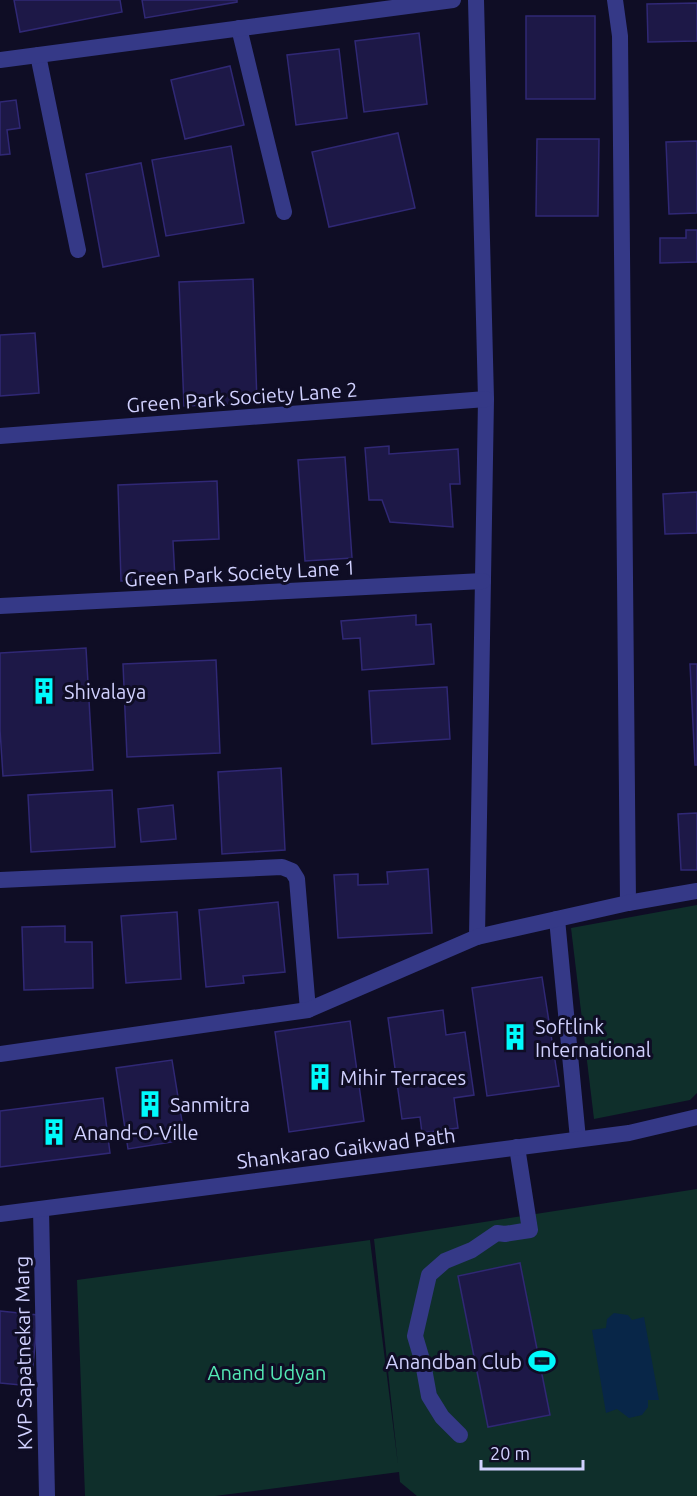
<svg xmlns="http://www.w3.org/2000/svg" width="697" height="1496" font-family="Ubuntu,sans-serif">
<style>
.green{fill:#0f2f2b}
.water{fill:#082648}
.building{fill:#1d1847;stroke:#302875;stroke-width:1.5}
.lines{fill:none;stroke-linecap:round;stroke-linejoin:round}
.service{stroke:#353987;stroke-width:16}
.minor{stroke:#353987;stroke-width:16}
.tertiary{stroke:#353987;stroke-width:16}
.labels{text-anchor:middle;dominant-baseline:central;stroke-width:6;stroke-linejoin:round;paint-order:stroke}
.street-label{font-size:20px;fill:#d1d1ff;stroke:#0f0d25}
.poi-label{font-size:20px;fill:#d1d1ff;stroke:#0f0d25;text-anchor:start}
.park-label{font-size:20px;fill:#54e7b4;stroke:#0f0d25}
</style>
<rect width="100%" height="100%" fill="#0f0d25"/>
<g class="green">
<polygon points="697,905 697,1093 690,1100 594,1119 571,928"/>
<polygon points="697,1189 697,1496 417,1496 400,1482 399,1472 215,1496 85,1496 77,1280 370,1240 398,1465 374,1239"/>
</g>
<polygon class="water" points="614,1313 628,1315 632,1320 644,1317 659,1400 648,1400 648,1407 642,1415 629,1418 617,1409 606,1413 592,1330 606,1328 607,1319"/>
<g class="building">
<polygon points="14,0 120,0 122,12 20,32"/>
<polygon points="142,0 237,0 237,2 145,18"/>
<polygon points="697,3 697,41 648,42 647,4"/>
<rect x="526" y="16" width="69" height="83"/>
<polygon points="419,33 427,104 364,112 355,41"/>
<polygon points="339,49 347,118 296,125 287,55"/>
<polygon points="230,66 244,125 185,139 171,80"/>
<polygon points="16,100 20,128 7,130 10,154 0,155 0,102"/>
<polygon points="398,133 415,208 329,227 312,152"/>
<polygon points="537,139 599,139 598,216 536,216"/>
<polygon points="697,141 697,213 669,214 666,142"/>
<polygon points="231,146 244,223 166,236 152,160"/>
<polygon points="141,163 159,256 103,267 86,174"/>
<polygon points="686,230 697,230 697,262 660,263 660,238 686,238"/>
<polygon points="253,279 257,403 184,406 179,282"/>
<polygon points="35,333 39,393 0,396 0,335"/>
<polygon points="389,446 389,454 458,449 460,484 450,484 453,527 390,522 382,500 369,500 365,448"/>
<polygon points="345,457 352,558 305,561 298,460"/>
<polygon points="217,481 219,539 173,541 175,579 121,581 118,485"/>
<polygon points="697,492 697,533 665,534 663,494"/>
<polygon points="416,615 416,625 431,624 434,664 362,670 360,638 343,639 341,621"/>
<polygon points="86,648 93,770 3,776 0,730 0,653"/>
<polygon points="216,660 220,753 127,757 123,664"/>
<polygon points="690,664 697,664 697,765 695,765"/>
<polygon points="447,687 450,739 372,744 369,691"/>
<polygon points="281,768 285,850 222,854 218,772"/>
<polygon points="112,790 115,847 31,852 28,795"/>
<polygon points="173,805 176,839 141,842 138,809"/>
<polygon points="697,813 697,870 681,870 678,814"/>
<polygon points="428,869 432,933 338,938 334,875 358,874 358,885 388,884 387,872"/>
<polygon points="278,902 285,972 243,976 244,983 206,987 199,910"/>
<polygon points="177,912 181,979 126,983 121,916"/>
<polygon points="65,926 65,942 92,942 93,988 24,990 22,927"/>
<polygon points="542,977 559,1086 487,1096 472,988"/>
<polygon points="443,1010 446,1035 465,1032 474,1095 454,1098 458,1128 422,1133 420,1117 402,1119 388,1018"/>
<polygon points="350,1021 364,1121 289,1132 275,1032"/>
<polygon points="172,1060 185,1140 128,1149 116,1068"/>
<polygon points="103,1098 110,1153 0,1167 0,1111"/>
<polygon points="520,1263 550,1415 488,1427 458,1276"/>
<polygon points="0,1311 38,1315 31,1386 0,1383"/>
</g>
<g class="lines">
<polyline class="service" points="460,1435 442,1417 429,1396 423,1363 415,1336 429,1275 445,1261 472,1250 497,1233 505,1234 530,1230 517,1147"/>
<g class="minor">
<polyline points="476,0 486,399 477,937"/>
<polyline points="615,0 620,36 628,903"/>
<polyline points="239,28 284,212"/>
<polyline points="38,55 78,250"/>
<polyline points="0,60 453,0"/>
<polyline points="0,436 486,399"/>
<polyline points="0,606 483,581"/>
<polyline points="0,880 282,867 292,871 297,879 308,1010"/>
<polyline points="557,919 578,1139"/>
<polyline points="0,1054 308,1010 477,937 628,903 697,891"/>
<polyline points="41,1209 47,1496"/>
</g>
<polyline class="tertiary" points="0,1214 629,1133 697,1117"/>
</g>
<defs>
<symbol id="building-bare" viewBox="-9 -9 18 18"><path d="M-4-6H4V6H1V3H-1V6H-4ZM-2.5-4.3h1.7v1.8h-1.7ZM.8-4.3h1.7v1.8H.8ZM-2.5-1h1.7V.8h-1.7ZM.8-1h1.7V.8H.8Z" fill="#00fafc" stroke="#0f0d25" stroke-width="2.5" paint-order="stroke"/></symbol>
<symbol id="stadium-bare" viewBox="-9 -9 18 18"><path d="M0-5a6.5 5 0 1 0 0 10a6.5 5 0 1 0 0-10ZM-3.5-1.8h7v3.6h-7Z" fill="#00fafc" stroke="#0f0d25" stroke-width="2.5" paint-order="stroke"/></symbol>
</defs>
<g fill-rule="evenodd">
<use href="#building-bare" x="25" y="672" width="38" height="38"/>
<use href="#building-bare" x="496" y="1018" width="38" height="38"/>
<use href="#building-bare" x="301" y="1058" width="38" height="38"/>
<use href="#building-bare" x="131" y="1085" width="38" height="38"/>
<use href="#building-bare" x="35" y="1113" width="38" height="38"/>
<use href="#stadium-bare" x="523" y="1342" width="38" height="38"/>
</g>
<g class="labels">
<g class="street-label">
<text transform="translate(242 397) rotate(-4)">Green Park Society Lane 2</text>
<text transform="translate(240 573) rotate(-3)">Green Park Society Lane 1</text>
<text transform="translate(346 1148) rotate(-7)">Shankarao Gaikwad Path</text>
<text transform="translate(23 1353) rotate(-91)">KVP Sapatnekar Marg</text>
</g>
<g class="poi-label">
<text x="64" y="691">Shivalaya</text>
<text x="535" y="1026">Softlink<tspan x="535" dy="23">International</tspan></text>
<text x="340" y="1077">Mihir Terraces</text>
<text x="170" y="1104">Sanmitra</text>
<text x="74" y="1132">Anand-O-Ville</text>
<text x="522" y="1361" text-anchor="end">Anandban Club</text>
</g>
<g class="park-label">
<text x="267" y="1372">Anand Udyan</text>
</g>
</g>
<path d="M481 1460v9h102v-9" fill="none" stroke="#d1d1ff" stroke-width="3"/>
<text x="490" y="1460" font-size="18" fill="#d1d1ff" stroke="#0f0d25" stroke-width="4.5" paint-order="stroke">20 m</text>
</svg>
